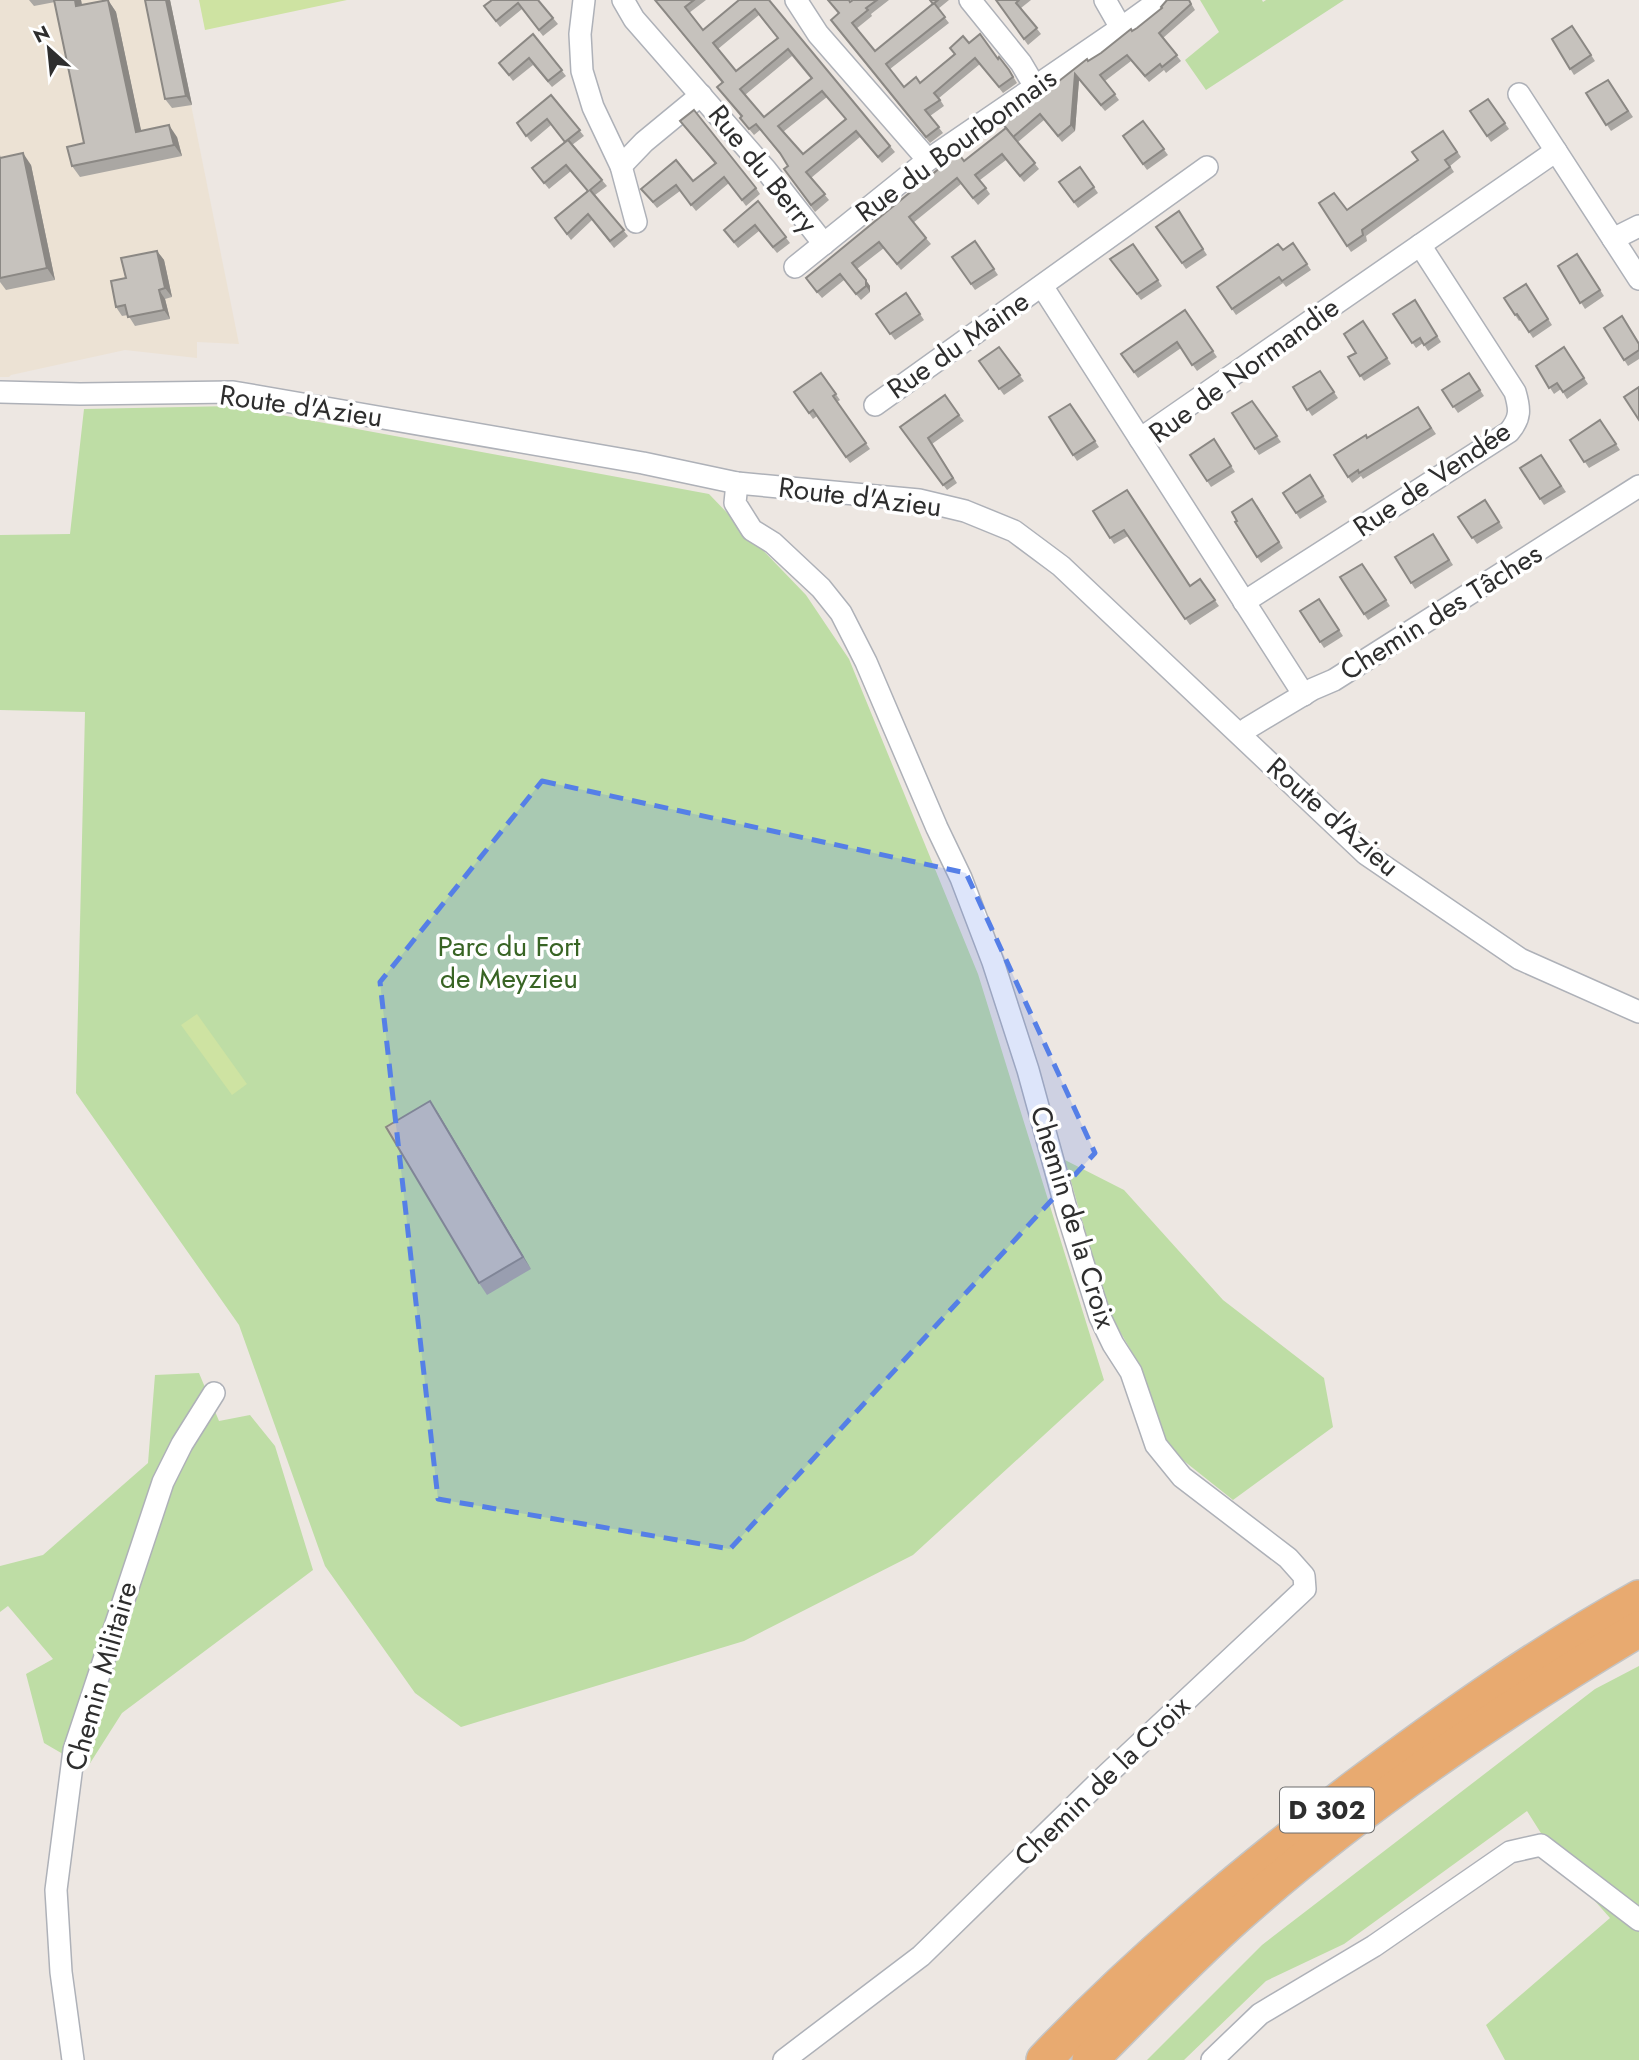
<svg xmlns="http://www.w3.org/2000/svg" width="1639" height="2060" font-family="Jost,sans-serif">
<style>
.education{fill:#ece2d4}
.green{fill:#bedda5}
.pitch{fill:#cee3a2}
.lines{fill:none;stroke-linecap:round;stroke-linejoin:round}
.minor-casing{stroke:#aeb1b8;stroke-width:24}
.trunk-casing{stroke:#c4c4c4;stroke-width:38}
.minor{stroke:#fff;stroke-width:21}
.trunk{stroke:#e8aa70;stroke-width:35}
.wall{fill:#aaa7a3;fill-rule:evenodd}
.shaded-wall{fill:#8b8884}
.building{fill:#c6c2bd;stroke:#8b8884;stroke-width:2;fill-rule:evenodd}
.marked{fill:#557fe7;fill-opacity:0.2;stroke:#557fe7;stroke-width:5;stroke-dasharray:14 9;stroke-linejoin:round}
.labels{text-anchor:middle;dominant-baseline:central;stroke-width:7;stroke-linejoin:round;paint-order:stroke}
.shield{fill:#fff;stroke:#6d6d6d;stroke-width:2}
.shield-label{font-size:26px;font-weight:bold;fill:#2e2e2e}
.street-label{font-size:28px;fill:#2e2e2e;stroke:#fff}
.park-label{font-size:28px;fill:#386424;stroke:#fff}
</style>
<rect width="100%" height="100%" fill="#ede7e2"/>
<polygon class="education" points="0,0 170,0 239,344 197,342 197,358 125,350 11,375 9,377 0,377"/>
<g class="green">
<polygon points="1200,0 1262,0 1263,2 1266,0 1344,0 1206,90 1185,60 1219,32"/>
<polygon points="233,406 709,494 806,595 849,659 978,974 1104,1380 913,1555 744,1641 461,1727 415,1693 325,1566 239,1325 76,1093 85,712 0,710 0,535 70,534 84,409"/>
<polygon points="1065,1160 1124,1190 1223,1300 1324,1378 1333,1427 1233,1500 1169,1449 1140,1366 1108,1311"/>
<polygon points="199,1373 219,1421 250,1415 275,1446 313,1570 122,1713 87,1768 44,1743 26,1674 53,1659 8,1606 0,1612 0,1566 43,1555 148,1463 155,1375"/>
<polygon points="1639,1666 1639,2060 1505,2060 1486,2025 1610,1918 1556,1857 1527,1811 1344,1944 1266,1981 1184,2060 1147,2060 1262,1945 1595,1689"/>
</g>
<g class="pitch">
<polygon points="199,0 347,0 205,30"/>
<polygon points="197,1014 247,1084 232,1095 181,1025"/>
</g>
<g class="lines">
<defs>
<g id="minor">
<polyline points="584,0 580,34 582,71 593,107 621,166 636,222"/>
<polyline points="623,0 634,19 766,170 824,244"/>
<polyline points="796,0 818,34 928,160"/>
<polyline points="970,0 1021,63 1034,85"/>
<polyline points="1121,28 1160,0"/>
<polyline points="1519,94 1639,279"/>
<polyline points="621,166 644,142 701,95"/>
<polyline points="1613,239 1639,226"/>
<polyline points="795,267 928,160 1121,28 1105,0"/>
<polyline points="1042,286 1140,439"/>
<polyline points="0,392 80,394 233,392 643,463 737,483 919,500 965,511 1014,531 1061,566 1366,854 1520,959 1639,1012"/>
<polyline points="875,405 1207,167"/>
<polyline points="737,483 735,503 752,530 773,543 821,588 841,613 866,662 937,828 961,878 993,962 1028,1070 1067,1212 1100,1317 1113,1344 1131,1372 1156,1445 1182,1477 1288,1558 1304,1576 1305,1589 1100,1781 921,1956 784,2060"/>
<path d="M 1244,602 L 1509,432 C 1521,418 1520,409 1515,392 L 1420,245"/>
<polyline points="1304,695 1140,439 1556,151"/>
<polyline points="1241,735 1248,728 1313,689 1334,680 1639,486"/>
<polyline points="73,2060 61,1972 56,1890 74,1750 163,1482 182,1444 214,1393"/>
<polyline points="1212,2060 1260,2014 1374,1946 1510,1852 1541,1845 1639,1920"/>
</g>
<g id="trunk">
<path d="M 1044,2060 C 1138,1961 1244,1873 1352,1790 C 1444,1721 1538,1654 1639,1598"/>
<path d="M 1090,2060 C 1139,2011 1186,1961 1238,1915 C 1360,1806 1498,1713 1639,1629"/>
</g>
</defs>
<use href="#minor" class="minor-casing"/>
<use href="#trunk" class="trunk-casing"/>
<use href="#minor" class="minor"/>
<use href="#trunk" class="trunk"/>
</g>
<g class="wall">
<polygon points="29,0 81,0 82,5 108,0 116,12 141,131 177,137 182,156 80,177 72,166 84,143 55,2 34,6"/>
<polygon points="145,0 170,0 192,105 172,108 165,99"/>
<polygon points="538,0 558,24 543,36 522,9 500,27 484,6"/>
<path d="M 655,0 L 706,0 L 689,13 L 703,30 L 769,0 L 895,152 L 882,163 L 860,137 L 811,178 L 829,200 L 815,212 L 784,169 L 788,166 L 783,158 L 760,130 L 754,135 L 745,124 L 740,118 L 741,117 L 717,87 L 722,83 ZM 759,15 L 777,38 L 736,71 L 718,49 ZM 792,56 L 811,79 L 764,117 L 745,95 ZM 827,97 L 846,119 L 803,154 L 783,132 Z"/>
<polygon points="827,0 849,0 850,2 853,0 889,0 871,14 872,16 856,29 875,51 933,4 929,0 949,0 938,9 949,23 890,69 904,87 920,83 969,43 998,59 1009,70 1017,83 1003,93 980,64 939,98 944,106 930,116 943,133 930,143 835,26 831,20 839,13"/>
<polygon points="996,0 1031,0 1021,8 1041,34 1028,45"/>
<polygon points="1189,0 1195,10 1163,38 1181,61 1166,73 1164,70 1149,82 1131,61 1105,81 1119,100 1105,111 1079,80 1075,131 1062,142 1044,120 1018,142 1039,169 1024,182 1006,160 980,180 990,194 978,205 961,184 913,223 931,244 901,270 884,248 857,269 870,286 870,292 861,300 844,280 822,298 810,284 806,278 964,161 1006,128 1045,92 1132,31"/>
<polygon points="1572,26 1595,61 1574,75 1552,39"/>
<polygon points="533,34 566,76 552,87 533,65 513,81 499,63"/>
<polygon points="1608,80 1633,117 1611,131 1586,93"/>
<polygon points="551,95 584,136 572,145 607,186 595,195 628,236 614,248 592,220 571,240 555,218 588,192 571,171 549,189 532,168 565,142 551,125 531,142 517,123"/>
<polygon points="1488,99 1509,129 1491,142 1470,111"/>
<polygon points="680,121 756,188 760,194 746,206 729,183 696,211 680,191 657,208 641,189 693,181 715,164"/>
<polygon points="1143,121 1168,155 1147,170 1123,136"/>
<polygon points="1443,131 1461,157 1450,166 1454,172 1366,236 1367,241 1351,252 1319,203 1347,210 1418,160"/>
<polygon points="0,155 1,158 31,165 55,280 6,290 0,282"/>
<polygon points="1080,167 1098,193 1078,208 1059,182"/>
<polygon points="758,201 790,243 777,253 759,231 738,248 724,230"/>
<polygon points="1179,211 1207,255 1186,269 1156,227"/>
<polygon points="975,241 998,275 975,290 952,257"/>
<polygon points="1293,243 1311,270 1286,287 1283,283 1236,315 1217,287 1283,250"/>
<polygon points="1133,244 1162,286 1141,300 1110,259"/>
<polygon points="157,251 164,260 172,297 165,299 170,319 135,326 128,315 122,316 116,307 126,278"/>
<polygon points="1577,254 1604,296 1585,309 1558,266"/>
<polygon points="1526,284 1552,325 1533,338 1521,320 1519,321 1504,298"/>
<polygon points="906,293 924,320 895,340 876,314"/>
<polygon points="1415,300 1441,342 1428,351 1423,343 1416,348 1393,314"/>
<polygon points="1185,310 1217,357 1197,371 1181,348 1138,378 1121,354"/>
<polygon points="1622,316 1639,343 1639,359 1628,366 1604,328"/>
<polygon points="1363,321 1391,364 1364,381 1348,357 1356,353"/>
<polygon points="999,347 1024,381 1004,395 979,361"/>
<polygon points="1564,347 1588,384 1567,399 1561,389 1554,394 1536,366"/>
<polygon points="1320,371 1338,398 1312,416 1293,387"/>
<polygon points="821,373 840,400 837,402 870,449 850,463 817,416 813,419 794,392"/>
<polygon points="1469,373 1484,396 1458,413 1442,390"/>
<polygon points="1252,401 1281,442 1259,455 1232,413"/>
<polygon points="1070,404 1099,447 1077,461 1049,417"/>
<polygon points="1418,407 1436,434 1363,479 1361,476 1352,483 1334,455 1367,438"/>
<polygon points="959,415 964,421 932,444 957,483 947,490 900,427"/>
<polygon points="1600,420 1620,450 1589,468 1570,440"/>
<polygon points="1214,439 1235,472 1211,487 1190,455"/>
<polygon points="1541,455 1566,492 1544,505 1520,468"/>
<polygon points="1310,475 1327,502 1300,519 1283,493"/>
<polygon points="1127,490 1190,586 1200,579 1219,606 1190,625 1128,536 1114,544 1093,511"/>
<polygon points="1485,500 1503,528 1477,544 1458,517"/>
<polygon points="1257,505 1283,548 1261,563 1235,522"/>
<polygon points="1433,534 1453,565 1415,589 1395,557"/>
<polygon points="1362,564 1390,606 1368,620 1340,577"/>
<polygon points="1319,599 1343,636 1324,648 1300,611"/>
<polygon points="430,1101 438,1113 531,1269 487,1295 479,1283"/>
</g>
<g class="shaded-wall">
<polygon points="75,0 81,0 84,17 76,6"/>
<polygon points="108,0 116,12 144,144 136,132"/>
<polygon points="166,0 170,0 192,105 186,96"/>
<polygon points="1075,74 1079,80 1075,131 1071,125"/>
<polygon points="169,125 177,137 182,156 174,145"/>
<polygon points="23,153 31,165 55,280 47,268"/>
<polygon points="157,251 164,260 172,297 165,288"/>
<polygon points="866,280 870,286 870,292 866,286"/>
<polygon points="159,290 165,299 170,319 164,310"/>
<polygon points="430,1101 438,1113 531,1269 523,1257"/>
</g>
<g class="building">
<polygon points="54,0 75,0 76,6 108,0 136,132 169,125 174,145 72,166 67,147 84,143"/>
<polygon points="145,0 166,0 186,96 165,99"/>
<polygon points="492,0 538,0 553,18 539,30 518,3 496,21 484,6"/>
<path d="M 655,0 L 694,0 L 685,7 L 703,30 L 739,0 L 769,0 L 890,146 L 878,157 L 856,131 L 806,172 L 825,194 L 811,205 L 784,169 L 788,166 L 780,153 L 756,124 L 749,129 L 740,118 L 742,116 L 717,87 L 723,82 ZM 755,9 L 778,38 L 736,71 L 713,43 ZM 788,49 L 812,78 L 764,117 L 740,89 ZM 822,91 L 846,119 L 803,154 L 778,126 Z"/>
<polygon points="828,0 849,0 850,2 853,0 877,0 866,8 868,10 852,23 875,51 934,3 945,17 886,64 904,87 916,77 920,83 955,54 950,48 963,36 969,43 980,34 998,59 999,57 1009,70 1013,77 999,87 975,58 934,93 940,100 925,110 939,127 926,137 831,20 839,13"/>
<polygon points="930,0 938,0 933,4"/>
<polygon points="996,0 1019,0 1016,3 1037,28 1024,39"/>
<polygon points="1167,0 1189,0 1191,4 1159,33 1177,55 1162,67 1160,64 1145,76 1127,55 1100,75 1115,94 1101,105 1075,74 1071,125 1058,136 1040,114 1013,137 1003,124 1040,90 1042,89 1045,92 1087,59 1088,61 1101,53 1131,29 1132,31 1137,28 1162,8 1161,7"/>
<polygon points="1572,26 1591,55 1570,69 1552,39"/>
<polygon points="533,34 562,70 548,81 529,58 509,75 499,63"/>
<polygon points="1608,80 1628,111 1606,125 1586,93"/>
<polygon points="551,95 580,130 565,142 547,119 526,136 517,123"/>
<polygon points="1488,99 1505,123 1487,136 1470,111"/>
<polygon points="694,110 756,188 742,200 724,177 691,205 676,185 653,202 641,189 676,160 693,181 716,163 680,121"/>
<polygon points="1143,121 1164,149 1143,164 1123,136"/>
<polygon points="1006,128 1035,163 1020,176 1002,154 975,175 986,188 973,198 957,178 909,217 926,238 897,264 879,242 852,263 866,280 866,286 856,294 840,274 817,292 806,278 958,153 964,161"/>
<polygon points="1443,131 1457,152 1445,160 1450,167 1362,230 1363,235 1347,246 1319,203 1334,193 1347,210 1418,160 1412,152"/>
<polygon points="568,140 602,180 590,190 624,230 610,241 588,214 567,234 555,218 588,191 566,165 544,183 532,168"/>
<polygon points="23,153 47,268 0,278 0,158"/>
<polygon points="1080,167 1094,187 1074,202 1059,182"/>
<polygon points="758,201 786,237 773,247 755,225 734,242 724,230"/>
<polygon points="1179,211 1203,249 1182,263 1156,227"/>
<polygon points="975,241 994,269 971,284 952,257"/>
<polygon points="1293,243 1307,264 1282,281 1279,277 1232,309 1217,287 1278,244 1283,250"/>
<polygon points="1133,244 1158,280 1137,294 1110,259"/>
<polygon points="157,251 165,288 159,290 164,310 128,317 125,305 116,307 111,281 126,278 121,258"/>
<polygon points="1577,254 1600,290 1580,303 1558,266"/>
<polygon points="1526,284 1548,319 1529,332 1517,314 1515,315 1504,298"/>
<polygon points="906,293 920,314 890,334 876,314"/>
<polygon points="1415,300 1437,336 1424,345 1420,338 1412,343 1393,314"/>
<polygon points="1185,310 1213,351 1192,365 1177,342 1134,372 1121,354"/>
<polygon points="1622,316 1639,344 1639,350 1624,360 1604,328"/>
<polygon points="1363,321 1387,358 1360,376 1348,357 1356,353 1344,334"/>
<polygon points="999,347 1020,375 999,389 979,361"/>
<polygon points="1564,347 1584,378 1563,392 1557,383 1549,388 1536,366"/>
<polygon points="1320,371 1334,392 1307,410 1293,387"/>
<polygon points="821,373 836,394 833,396 866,443 846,457 813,410 809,413 794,392"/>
<polygon points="1469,373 1480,390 1453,407 1442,390"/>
<polygon points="1639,387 1639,420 1624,397"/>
<polygon points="945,395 959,415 928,438 953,478 943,485 900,427"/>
<polygon points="1252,401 1277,436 1255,449 1232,413"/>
<polygon points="1070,404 1095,441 1073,455 1049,417"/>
<polygon points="1418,407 1431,428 1359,473 1358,470 1348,477 1334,455 1366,435 1367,438"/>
<polygon points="1600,420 1616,444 1584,462 1570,440"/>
<polygon points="1214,439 1231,466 1207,481 1190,455"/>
<polygon points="1541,455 1561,486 1540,499 1520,468"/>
<polygon points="1310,475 1323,496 1296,513 1283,493"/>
<polygon points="1127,490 1190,586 1200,579 1215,600 1185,619 1124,530 1110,538 1093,511"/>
<polygon points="1252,499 1279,542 1257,557 1235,522 1237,521 1232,512"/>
<polygon points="1485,500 1499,522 1472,538 1458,517"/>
<polygon points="1433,534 1449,560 1411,583 1395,557"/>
<polygon points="1362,564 1386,600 1364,614 1340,577"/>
<polygon points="1319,599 1339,630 1320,642 1300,611"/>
<polygon points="430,1101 523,1257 479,1283 386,1127"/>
</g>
<path class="marked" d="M 542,781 L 966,873 L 1095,1153 L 730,1549 L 438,1499 L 380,982 Z"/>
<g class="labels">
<rect class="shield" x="1280" y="1787.5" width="94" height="45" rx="5"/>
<g class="shield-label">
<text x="1327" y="1810">D 302</text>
</g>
<g class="street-label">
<text transform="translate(956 145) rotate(-36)">Rue du Bourbonnais</text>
<text transform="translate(763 169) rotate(51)">Rue du Berry</text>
<text transform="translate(958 345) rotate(-35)">Rue du Maine</text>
<text transform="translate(1244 370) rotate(-36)">Rue de Normandie</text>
<text transform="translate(301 406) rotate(8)">Route d'Azieu</text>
<text transform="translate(1432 479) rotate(-34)">Rue de Vendée</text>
<text transform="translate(860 497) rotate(7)">Route d'Azieu</text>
<text transform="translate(1441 612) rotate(-32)">Chemin des Tâches</text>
<text transform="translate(1333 817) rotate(41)">Route d'Azieu</text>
<text transform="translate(1073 1217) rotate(73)">Chemin de la Croix</text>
<text transform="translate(101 1676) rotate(-74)">Chemin Militaire</text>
<text transform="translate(1102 1781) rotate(-44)">Chemin de la Croix</text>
</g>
<g class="park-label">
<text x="509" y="946">Parc du Fort<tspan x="509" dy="32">de Meyzieu</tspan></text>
</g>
</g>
<g transform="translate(49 49) rotate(333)" stroke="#ffffff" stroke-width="5" paint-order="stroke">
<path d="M0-5L12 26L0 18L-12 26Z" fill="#2e2e2e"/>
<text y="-10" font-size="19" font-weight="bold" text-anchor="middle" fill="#2e2e2e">N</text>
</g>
</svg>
